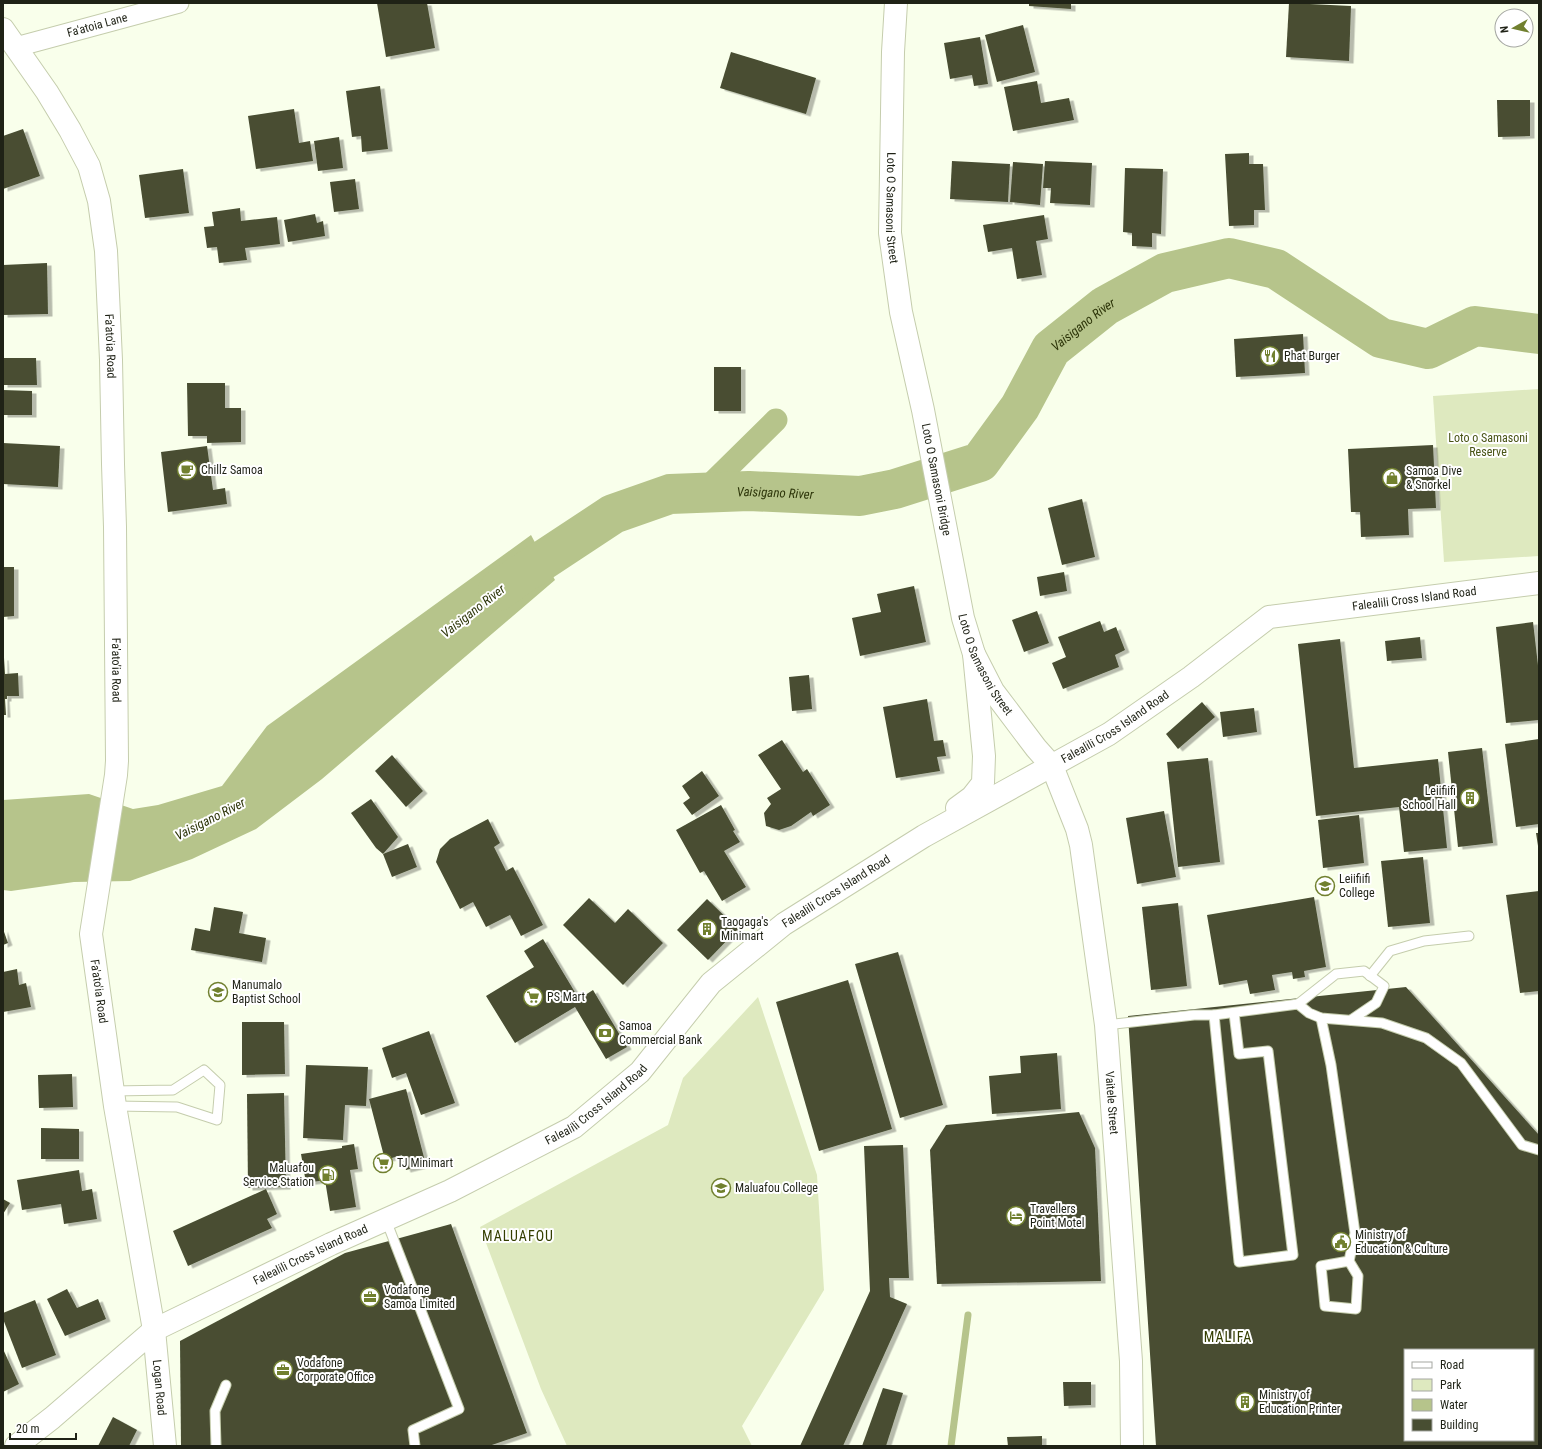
<svg xmlns="http://www.w3.org/2000/svg" width="1542" height="1449" font-family="'Roboto Condensed',sans-serif">
<style>
.green{fill:#dee9bf}
.water{fill:#b6c48b}
.lines{fill:none;stroke-linecap:round;stroke-linejoin:round}
.stream{stroke:#b6c48b;stroke-width:7}
.canal{stroke:#b6c48b;stroke-width:23}
.river{stroke:#b6c48b;stroke-width:40}
.building{fill:#484e32;fill-rule:evenodd;filter:url(#shadow)}
.lane-casing{stroke:#c5cdad;stroke-width:11}
.street-casing{stroke:#c5cdad;stroke-width:21}
.secondary-casing{stroke:#c5cdad;stroke-width:24}
.primary-casing{stroke:#c5cdad;stroke-width:24}
.lane{stroke:#fff;stroke-width:9}
.street{stroke:#fff;stroke-width:19}
.secondary{stroke:#fff;stroke-width:22}
.primary{stroke:#fff;stroke-width:22}
.labels{text-anchor:middle;dominant-baseline:central;stroke-width:4;stroke-linejoin:round;paint-order:stroke}
.street-label{font-size:12px;fill:#1f2216;stroke:#fff}
.poi-label{font-size:12px;fill:#1f2216;stroke:#fff;text-anchor:start}
.park-label{font-size:12px;fill:#485315;stroke:#fff}
.water-label{font-size:13px;font-style:italic;fill:#2d3509;stroke:#fff}
.quarter-label{font-size:14px;letter-spacing:1px;fill:#343e00;stroke:#fff}
</style>
<defs>
<filter id="shadow"><feDropShadow dx="4.5" dy="2.5" stdDeviation="0" flood-color="#0004"/></filter>
</defs>
<rect width="100%" height="100%" fill="#f9ffeb"/>
<g class="green">
<polygon points="1539,389 1539,556 1444,562 1433,396"/>
<polygon points="758,997 817,1175 824,1290 742,1426 752,1446 567,1446 541,1389 480,1227 668,1125 683,1078"/>
</g>
<polygon class="water" points="531,535 555,580 322,779 256,829 192,859 130,881 74,882 11,891 3,890 3,800 89,794 133,809 158,805 222,786 267,726"/>
<g class="lines">
<polyline class="stream" points="951,1446 968,1315"/>
<polyline class="canal" points="703,492 776,420"/>
<path class="river" id="s1" d="M 498,591 L 513,580 L 613,514 L 670,494 L 749,491 L 860,496 L 895,489 L 980,462 L 1020,407 L 1051,349 L 1105,306 L 1165,273 L 1229,258 L 1276,269 L 1381,338 L 1428,349 L 1475,326 L 1539,334"/>
</g>
<g class="building">
<polygon points="377,3 427,3 435,48 386,57"/>
<polygon points="1029,3 1071,3 1071,9 1029,6"/>
<polygon points="1289,3 1351,6 1349,61 1286,57"/>
<polygon points="1023,25 1035,72 997,82 985,35"/>
<polygon points="980,37 988,84 974,86 972,75 950,79 944,43"/>
<polygon points="731,52 816,78 806,114 720,88"/>
<polygon points="1037,81 1041,103 1069,98 1074,120 1013,131 1004,87"/>
<polygon points="380,86 388,149 362,152 361,136 352,137 346,91"/>
<polygon points="1497,100 1530,100 1530,136 1498,137"/>
<polygon points="294,109 299,143 310,141 313,161 256,169 248,116"/>
<polygon points="23,129 40,176 3,189 3,136"/>
<polygon points="339,137 343,168 318,171 314,141"/>
<polygon points="1249,153 1249,164 1263,164 1265,210 1254,210 1254,225 1229,226 1225,154"/>
<polygon points="952,161 1010,164 1008,202 950,199"/>
<polygon points="1045,161 1092,163 1090,205 1050,203 1051,188 1043,188"/>
<polygon points="1013,162 1043,164 1040,205 1010,202"/>
<polygon points="1125,168 1163,169 1161,234 1152,233 1152,247 1132,246 1132,233 1123,232"/>
<polygon points="183,169 189,213 145,218 139,175"/>
<polygon points="355,179 359,209 334,212 330,182"/>
<polygon points="240,208 241,221 277,217 280,244 245,248 247,260 219,263 217,247 207,248 204,227 214,226 212,212"/>
<polygon points="315,214 317,223 323,221 325,236 288,242 284,220"/>
<polygon points="1044,215 1048,239 1036,241 1042,275 1017,279 1012,248 988,252 983,225"/>
<polygon points="47,263 48,314 3,315 3,265"/>
<polygon points="1303,334 1305,373 1236,377 1234,339"/>
<polygon points="3,358 36,358 37,385 3,385"/>
<rect x="714" y="367" width="27" height="44"/>
<polygon points="187,383 225,383 225,408 241,408 241,442 207,443 207,436 188,436"/>
<polygon points="3,390 32,391 32,415 3,415"/>
<polygon points="3,443 60,446 58,487 3,484"/>
<polygon points="1433,445 1436,508 1408,509 1409,535 1361,537 1360,512 1351,512 1348,449"/>
<polygon points="207,446 213,490 225,488 227,504 168,512 161,452"/>
<polygon points="1082,499 1095,557 1062,565 1048,508"/>
<polygon points="3,567 14,567 14,616 3,617"/>
<polygon points="1064,572 1067,591 1040,596 1037,577"/>
<polygon points="914,586 926,642 860,656 852,618 881,612 877,594"/>
<polygon points="1037,611 1049,643 1024,652 1012,620"/>
<polygon points="1100,621 1104,632 1116,627 1125,650 1115,655 1119,667 1063,689 1052,663 1066,657 1058,637"/>
<polygon points="1533,622 1539,674 1539,720 1506,723 1496,627"/>
<polygon points="1420,637 1422,658 1387,661 1385,641"/>
<polygon points="1340,639 1354,768 1438,759 1447,848 1404,852 1399,807 1316,816 1298,644"/>
<polygon points="3,658 4,658 5,674 18,673 19,696 7,696 7,699 5,699 6,715 3,715"/>
<polygon points="809,675 812,709 792,711 789,677"/>
<polygon points="927,699 934,741 943,740 946,756 937,757 940,771 896,778 883,707"/>
<polygon points="1202,702 1215,717 1178,749 1166,734"/>
<polygon points="1254,708 1257,732 1223,737 1220,712"/>
<polygon points="1539,739 1539,824 1516,827 1505,744"/>
<polygon points="782,740 803,772 807,769 830,805 813,816 811,812 791,826 779,830 766,826 764,813 771,804 767,798 781,789 758,755"/>
<polygon points="1482,748 1493,843 1458,847 1448,752"/>
<polygon points="392,755 423,791 406,807 375,771"/>
<polygon points="1208,758 1220,862 1178,867 1167,762"/>
<polygon points="702,771 719,796 692,815 683,803 690,798 682,786"/>
<polygon points="371,799 398,837 383,854 376,848 351,813"/>
<polygon points="721,805 735,830 733,831 740,842 724,851 746,887 722,901 704,871 700,873 676,830"/>
<polygon points="1164,811 1176,877 1137,884 1126,818"/>
<polygon points="1359,815 1364,863 1323,868 1318,820"/>
<polygon points="488,819 500,843 494,847 506,871 513,867 543,925 521,936 510,915 486,927 473,902 460,909 436,862 440,849 450,839"/>
<polygon points="1536,833 1539,833 1539,846 1538,846"/>
<polygon points="408,844 417,867 392,877 383,854"/>
<polygon points="1423,857 1430,923 1388,927 1381,861"/>
<polygon points="1539,891 1539,991 1520,993 1506,895"/>
<polygon points="1314,897 1326,967 1304,971 1305,977 1293,979 1292,972 1272,975 1275,990 1250,994 1247,980 1219,985 1207,915"/>
<polygon points="589,898 615,923 628,909 663,943 623,985 563,925"/>
<polygon points="707,899 738,929 708,960 677,930"/>
<polygon points="1178,903 1187,986 1151,990 1142,907"/>
<polygon points="214,907 243,912 239,933 266,938 262,962 191,950 195,928 210,931"/>
<polygon points="3,929 8,943 3,945"/>
<polygon points="543,939 579,999 593,990 627,1047 606,1059 575,1007 515,1043 486,996 534,967 524,951"/>
<polygon points="898,952 943,1105 900,1118 855,964"/>
<polygon points="17,969 19,985 26,983 31,1007 3,1012 3,972"/>
<polygon points="848,980 892,1129 819,1151 776,1002"/>
<path d="M 1406,987 L 1539,1135 L 1539,1446 L 1156,1446 L 1128,1016 ZM 1405,1350 L 1533,1350 L 1533,1440 L 1405,1440 Z"/>
<polygon points="242,1022 284,1022 285,1074 242,1075"/>
<polygon points="429,1031 455,1103 421,1115 406,1073 392,1078 382,1048"/>
<polygon points="1057,1053 1061,1109 992,1114 989,1076 1021,1073 1020,1056"/>
<polygon points="306,1065 368,1067 366,1106 345,1105 343,1140 303,1138"/>
<polygon points="72,1074 73,1107 39,1108 38,1075"/>
<polygon points="406,1089 426,1165 406,1170 402,1155 385,1160 369,1099"/>
<polygon points="284,1093 286,1187 248,1188 247,1094"/>
<polygon points="1079,1112 1095,1148 1101,1281 937,1284 930,1150 946,1125"/>
<polygon points="41,1128 79,1129 79,1159 41,1159"/>
<polygon points="354,1144 358,1169 350,1170 356,1207 330,1211 325,1180 306,1183 301,1154 342,1148 342,1146"/>
<polygon points="903,1145 909,1278 889,1278 890,1297 907,1304 843,1446 800,1446 870,1291 864,1146"/>
<polygon points="79,1170 82,1191 92,1189 97,1219 64,1224 61,1204 22,1210 17,1180"/>
<polygon points="266,1189 277,1214 267,1219 272,1228 188,1266 173,1231"/>
<polygon points="3,1199 10,1203 3,1214"/>
<polygon points="451,1224 527,1433 489,1446 181,1446 180,1341 345,1253"/>
<polygon points="67,1289 77,1308 98,1299 106,1319 65,1336 47,1299"/>
<polygon points="35,1300 56,1355 22,1368 3,1319 3,1313"/>
<polygon points="3,1349 19,1384 3,1392"/>
<polygon points="1063,1382 1091,1382 1091,1405 1064,1406"/>
<polygon points="883,1388 903,1393 886,1446 862,1446"/>
<polygon points="113,1417 137,1430 129,1446 98,1446"/>
<polygon points="1042,1436 1042,1446 1008,1446 1007,1437"/>
</g>
<g class="lines">
<defs>
<g id="lane">
<polyline points="1370,976 1390,951 1424,941 1469,936"/>
<polyline points="1298,1004 1336,974 1364,971 1384,986 1376,1003 1351,1020"/>
<polyline points="1214,1015 1239,1262 1293,1255 1268,1051 1239,1054 1234,1013"/>
<polyline points="1321,1018 1331,1065 1355,1233 1349,1261 1358,1276 1356,1309 1325,1306 1321,1266 1349,1261"/>
<polyline points="1106,1025 1194,1015 1214,1015 1298,1004 1309,1013 1321,1018 1382,1023 1426,1038 1461,1063 1522,1145 1539,1150"/>
<polyline points="113,1091 173,1090 204,1070 220,1085 217,1120 177,1107 115,1106"/>
<polyline points="386,1220 459,1409 413,1430 415,1446"/>
<polyline points="216,1446 215,1411 226,1385"/>
</g>
<g id="street">
<path id="s2" d="M 16,47 L 179,3"/>
</g>
<g id="secondary">
<path id="s3" d="M 896,3 L 893,52 L 890,233 L 901,312 L 923,410 L 963,618 L 974,654 L 993,691 L 1036,748 L 1052,766"/>
<path id="s4" d="M 3,29 L 47,92 L 70,130 L 89,166 L 99,201 L 106,251 L 111,360 L 113,464 L 115,527 L 117,761 L 116,775 L 91,934 L 115,1106 L 154,1330 L 165,1446"/>
</g>
<g id="primary">
<path id="s5" d="M 1052,766 L 1077,829 L 1081,845 L 1106,1025 L 1131,1361 L 1132,1446"/>
<polyline points="957,808 972,797 983,783 984,756 974,654"/>
<path id="s6" d="M 16,1446 L 52,1418 L 154,1330 L 331,1244 L 450,1191 L 574,1127 L 640,1072 L 711,983 L 784,924 L 924,836 L 1109,734 L 1191,677 L 1269,617 L 1539,583"/>
</g>
</defs>
<use href="#lane" class="lane-casing"/>
<use href="#street" class="street-casing"/>
<use href="#secondary" class="secondary-casing"/>
<use href="#primary" class="primary-casing"/>
<use href="#lane" class="lane"/>
<use href="#street" class="street"/>
<use href="#secondary" class="secondary"/>
<use href="#primary" class="primary"/>
</g>
<defs>
<symbol id="restaurant-ring" viewBox="-11 -11 22 22"><circle r="9.5" fill="#fff" stroke="#71802f" stroke-width="1.5"/><path d="M-5-6h1v4h1v-4h1v4h1v-4h1v5L-1.5 .5V6h-2V.5L-5-1ZM5-6V6H3V1.5H1.5Q1.5-4 5-6Z" fill="#71802f"/></symbol>
<symbol id="cafe-ring" viewBox="-11 -11 22 22"><circle r="9.5" fill="#fff" stroke="#71802f" stroke-width="1.5"/><path d="M-5.5-4.5H6V0H3Q3 3.5 0 3.5H-2.5Q-5.5 3.5-5.5 0ZM3-3.2v2h1.7v-2ZM-6 4.5H4V6H-6Z" fill="#71802f"/></symbol>
<symbol id="shop-ring" viewBox="-11 -11 22 22"><circle r="9.5" fill="#fff" stroke="#71802f" stroke-width="1.5"/><path d="M-5-2.5h2.3a2.7 3.5 0 0 1 5.4 0H5L5.5 6h-11ZM-1.5-2.5h3a1.5 2.3 0 0 0-3 0Z" fill="#71802f"/></symbol>
<symbol id="building-ring" viewBox="-11 -11 22 22"><circle r="9.5" fill="#fff" stroke="#71802f" stroke-width="1.5"/><path d="M-4-6H4V6H1V3H-1V6H-4ZM-2.5-4.3h1.7v1.8h-1.7ZM.8-4.3h1.7v1.8H.8ZM-2.5-1h1.7V.8h-1.7ZM.8-1h1.7V.8H.8Z" fill="#71802f"/></symbol>
<symbol id="university-ring" viewBox="-11 -11 22 22"><circle r="9.5" fill="#fff" stroke="#71802f" stroke-width="1.5"/><path d="M0-5L7-2L0 1L-7-2ZM-4 1L0 2.5L4 1V4Q0 6-4 4Z" fill="#71802f"/></symbol>
<symbol id="school-ring" viewBox="-11 -11 22 22"><circle r="9.5" fill="#fff" stroke="#71802f" stroke-width="1.5"/><path d="M0-5L7-2L0 1L-7-2ZM-4 1L0 2.5L4 1V4Q0 6-4 4Z" fill="#71802f"/></symbol>
<symbol id="supermarket-ring" viewBox="-11 -11 22 22"><circle r="9.5" fill="#fff" stroke="#71802f" stroke-width="1.5"/><path d="M-6-5.5h2.5l.6 2H6L4.5 2H-2.5L-4.4-4H-6ZM-1.5 3.2a1.3 1.3 0 1 0 .1 0ZM3 3.2a1.3 1.3 0 1 0 .1 0Z" fill="#71802f"/></symbol>
<symbol id="bank-ring" viewBox="-11 -11 22 22"><circle r="9.5" fill="#fff" stroke="#71802f" stroke-width="1.5"/><path d="M-6-4H6V4H-6ZM0-2.3a2.3 2.3 0 1 0 0 4.6a2.3 2.3 0 1 0 0-4.6Z" fill="#71802f"/></symbol>
<symbol id="fuel-ring" viewBox="-11 -11 22 22"><circle r="9.5" fill="#fff" stroke="#71802f" stroke-width="1.5"/><path d="M-5.5-6h7V0h2V4h1.3V-2.5L3-4.5l.8-.8L6-3V5H2.5V1h-1V6h-7ZM-4.2-4.7v3.2H.2V-4.7Z" fill="#71802f"/></symbol>
<symbol id="hotel-ring" viewBox="-11 -11 22 22"><circle r="9.5" fill="#fff" stroke="#71802f" stroke-width="1.5"/><path d="M-6-4.5h1.5V1H6V5H4.5V3h-9V5H-6ZM-4 0a1.8 1.8 0 1 1 3.6 0ZM.5 0V-2.5h3Q6-2.5 6 0Z" fill="#71802f"/></symbol>
<symbol id="civic-ring" viewBox="-11 -11 22 22"><circle r="9.5" fill="#fff" stroke="#71802f" stroke-width="1.5"/><path d="M-.6-6.5H3V-4.5H.6V-3L4-1V1h2V6H-6V1h2V-1L-.6-3ZM-1.2 2.5V6h2.4V2.5Z" fill="#71802f"/></symbol>
<symbol id="office-ring" viewBox="-11 -11 22 22"><circle r="9.5" fill="#fff" stroke="#71802f" stroke-width="1.5"/><path d="M-6-3h4V-5.5h4V-3h4V5H-6ZM-1-4.5V-3h2v-1.5ZM-6 0V1H6V0Z" fill="#71802f"/></symbol>
</defs>
<g fill-rule="evenodd">
<use href="#restaurant-ring" x="1259" y="345" width="22" height="22"/>
<use href="#cafe-ring" x="176" y="459" width="22" height="22"/>
<use href="#shop-ring" x="1381" y="467" width="22" height="22"/>
<use href="#building-ring" x="1459" y="787" width="22" height="22"/>
<use href="#university-ring" x="1314" y="875" width="22" height="22"/>
<use href="#building-ring" x="696" y="918" width="22" height="22"/>
<use href="#school-ring" x="207" y="981" width="22" height="22"/>
<use href="#supermarket-ring" x="522" y="986" width="22" height="22"/>
<use href="#bank-ring" x="594" y="1022" width="22" height="22"/>
<use href="#supermarket-ring" x="372" y="1152" width="22" height="22"/>
<use href="#fuel-ring" x="317" y="1164" width="22" height="22"/>
<use href="#school-ring" x="710" y="1177" width="22" height="22"/>
<use href="#hotel-ring" x="1005" y="1205" width="22" height="22"/>
<use href="#civic-ring" x="1330" y="1231" width="22" height="22"/>
<use href="#office-ring" x="359" y="1286" width="22" height="22"/>
<use href="#office-ring" x="272" y="1359" width="22" height="22"/>
<use href="#building-ring" x="1234" y="1391" width="22" height="22"/>
</g>
<g class="labels">
<g class="street-label">
<text stroke="none"><textPath href="#s2" startOffset="84">Fa'atoia Lane</textPath></text>
<text stroke="none"><textPath href="#s3" startOffset="205">Loto O Samasoni Street</textPath></text>
<text stroke="none"><textPath href="#s4" startOffset="344">Fa'ato'ia Road</textPath></text>
<text stroke="none"><textPath href="#s3" startOffset="481">Loto O Samasoni Bridge</textPath></text>
<text stroke="none"><textPath href="#s6" startOffset="1662">Falealili Cross Island Road</textPath></text>
<text stroke="none"><textPath href="#s3" startOffset="674">Loto O Samasoni Street</textPath></text>
<text stroke="none"><textPath href="#s4" startOffset="668">Fa'ato'ia Road</textPath></text>
<text stroke="none"><textPath href="#s6" startOffset="1326">Falealili Cross Island Road</textPath></text>
<text stroke="none"><textPath href="#s6" startOffset="1002">Falealili Cross Island Road</textPath></text>
<text stroke="none"><textPath href="#s4" startOffset="992">Fa'ato'ia Road</textPath></text>
<text stroke="none"><textPath href="#s6" startOffset="678">Falealili Cross Island Road</textPath></text>
<text stroke="none"><textPath href="#s5" startOffset="344">Vaitele Street</textPath></text>
<text stroke="none"><textPath href="#s6" startOffset="354">Falealili Cross Island Road</textPath></text>
<text stroke="none"><textPath href="#s4" startOffset="1393">Logan Road</textPath></text>
</g>
<g class="poi-label">
<text x="1284" y="356">Phat Burger</text>
<text x="201" y="470">Chillz Samoa</text>
<text x="1406" y="471">Samoa Dive<tspan x="1406" dy="14">&amp; Snorkel</tspan></text>
<text x="1456" y="791" text-anchor="end">Leiifiifi<tspan x="1456" dy="14">School Hall</tspan></text>
<text x="1339" y="879">Leiifiifi<tspan x="1339" dy="14">College</tspan></text>
<text x="721" y="922">Taogaga's<tspan x="721" dy="14">Minimart</tspan></text>
<text x="232" y="985">Manumalo<tspan x="232" dy="14">Baptist School</tspan></text>
<text x="547" y="997">PS Mart</text>
<text x="619" y="1026">Samoa<tspan x="619" dy="14">Commercial Bank</tspan></text>
<text x="397" y="1163">TJ Minimart</text>
<text x="314" y="1168" text-anchor="end">Maluafou<tspan x="314" dy="14">Service Station</tspan></text>
<text x="735" y="1188">Maluafou College</text>
<text x="1030" y="1209">Travellers<tspan x="1030" dy="14">Point Motel</tspan></text>
<text x="1355" y="1235">Ministry of<tspan x="1355" dy="14">Education &amp; Culture</tspan></text>
<text x="384" y="1290">Vodafone<tspan x="384" dy="14">Samoa Limited</tspan></text>
<text x="297" y="1363">Vodafone<tspan x="297" dy="14">Corporate Office</tspan></text>
<text x="1259" y="1395">Ministry of<tspan x="1259" dy="14">Education Printer</tspan></text>
</g>
<g class="park-label">
<text x="1488" y="438">Loto o Samasoni<tspan x="1488" dy="14">Reserve</tspan></text>
</g>
<g class="water-label">
<text stroke="none"><textPath href="#s1" startOffset="688">Vaisigano River</textPath></text>
<text stroke="none"><textPath href="#s1" startOffset="304">Vaisigano River</textPath></text>
<text transform="translate(473 611) rotate(-38)">Vaisigano River</text>
<text transform="translate(210 819) rotate(-27)">Vaisigano River</text>
</g>
<g class="quarter-label">
<text x="518" y="1236">MALUAFOU</text>
<text x="1228" y="1337">MALIFA</text>
</g>
</g>
<rect width="1542" height="1449" fill="none" stroke="#1f2216" stroke-width="8"/>
<rect x="1404" y="1349" width="130" height="92" fill="#ffffff" stroke="#a5a7a2"/>
<rect x="1412" y="1362" width="20" height="6" fill="#ffffff" stroke="#a5a7a2"/>
<text x="1440" y="1369" font-size="12" fill="#1f2216">Road</text>
<rect x="1412" y="1379" width="20" height="12" fill="#dee9bf" stroke="#a5a7a2"/>
<text x="1440" y="1389" font-size="12" fill="#1f2216">Park</text>
<rect x="1412" y="1399" width="20" height="12" fill="#b6c48b" stroke="#a5a7a2"/>
<text x="1440" y="1409" font-size="12" fill="#1f2216">Water</text>
<rect x="1412" y="1419" width="20" height="12" fill="#484e32" stroke="#a5a7a2"/>
<text x="1440" y="1429" font-size="12" fill="#1f2216">Building</text>
<g transform="translate(1514 28) rotate(262)"><circle r="19" fill="#ffffff" stroke="#a5a7a2"/>
<path d="M0-3L7 15L0 10L-7 15Z" fill="#71802f"/>
<text y="-6" font-size="11" font-weight="bold" text-anchor="middle" fill="#1f2216">N</text>
</g>
<path d="M10 1433v6h66v-6" fill="none" stroke="#1f2216" stroke-width="2"/>
<text x="16" y="1433" font-size="12" fill="#1f2216" stroke="#ffffff" stroke-width="3" paint-order="stroke">20 m</text>
</svg>
